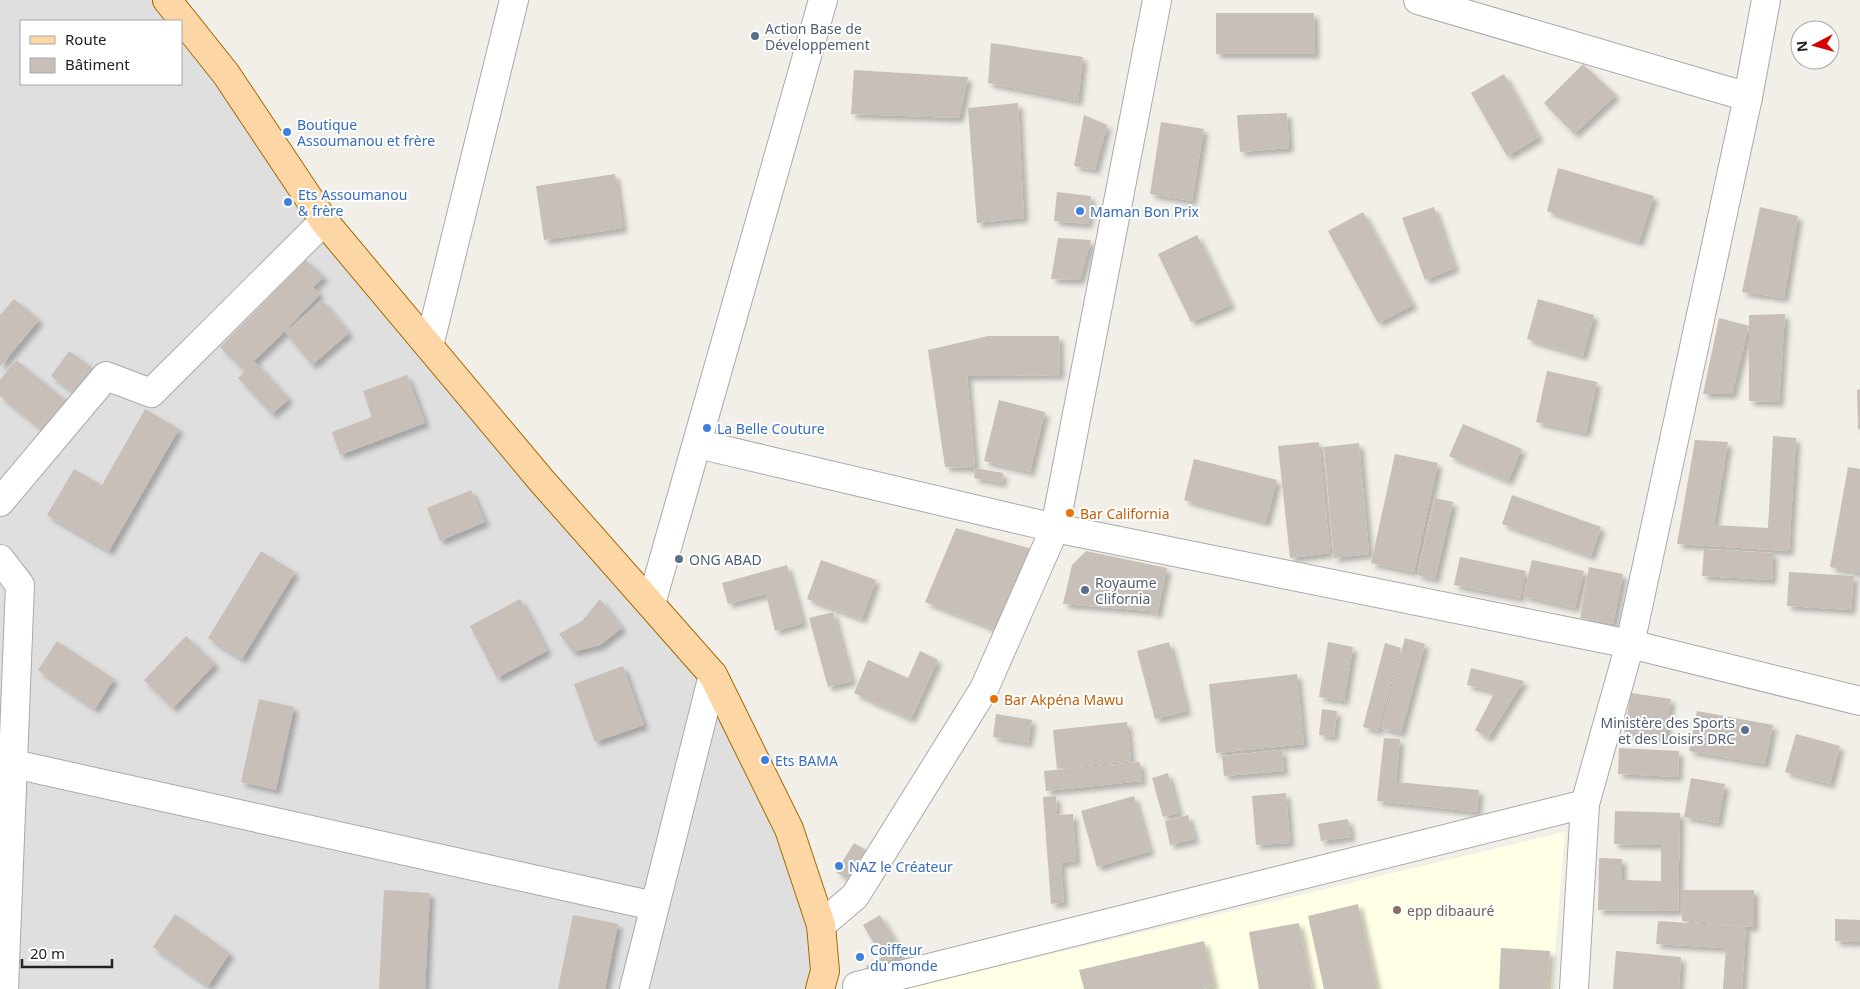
<svg xmlns="http://www.w3.org/2000/svg" width="1860" height="989" font-family="'Noto Sans',sans-serif">
<style>
.residential{fill:#e0dfdf}
.education{fill:#ffffe5}
.building{fill:#c7bfb8;filter:url(#shadow)}
.lines{fill:none;stroke-linecap:round;stroke-linejoin:round}
.minor-casing{stroke:#a9a9a9;stroke-width:30}
.major-casing{stroke:#a06b00;stroke-width:30}
.minor{stroke:#fff;stroke-width:28}
.major{stroke:#fcd6a4;stroke-width:28}
.service-dot{fill:#5c6f8a;stroke:#fff;stroke-width:2}
.shop-dot{fill:#3f7fe0;stroke:#fff;stroke-width:2}
.food-dot{fill:#e8710a;stroke:#fff;stroke-width:2}
.education-dot{fill:#8d6e63;stroke:#fff;stroke-width:2}
.labels{text-anchor:middle;dominant-baseline:central;stroke-width:4;stroke-linejoin:round;paint-order:stroke}
.service-label{font-size:14px;fill:#4e5e75;stroke:#fff;text-anchor:start}
.shop-label{font-size:14px;fill:#366cbe;stroke:#fff;text-anchor:start}
.food-label{font-size:14px;fill:#c56008;stroke:#fff;text-anchor:start}
.education-label{font-size:14px;fill:#785e54;stroke:#fff;text-anchor:start}
</style>
<defs>
<filter id="shadow"><feDropShadow dx="4.5" dy="4.5" stdDeviation="2.5" flood-color="#0004"/></filter>
</defs>
<rect width="100%" height="100%" fill="#f2efe9"/>
<polygon class="residential" points="0,0 163,0 179,21 21,21 21,84 181,84 181,24 720,706 772,815 816,953 811,989 0,989"/>
<polygon class="education" points="1565,832 1552,989 905,989"/>
<g class="building">
<polygon points="1216,13 1314,13 1315,54 1216,54"/>
<polygon points="991,43 1083,57 1078,101 988,83"/>
<polygon points="1583,64 1616,95 1574,134 1544,103"/>
<polygon points="854,70 968,77 959,118 851,114"/>
<polygon points="1504,74 1539,137 1507,156 1471,93"/>
<polygon points="1018,103 1024,218 977,223 968,108"/>
<polygon points="1287,113 1289,148 1240,152 1237,115"/>
<polygon points="1084,115 1107,125 1095,170 1074,166"/>
<polygon points="1161,122 1204,129 1192,201 1150,194"/>
<polygon points="1558,168 1654,196 1639,242 1547,211"/>
<polygon points="615,174 623,228 544,240 536,186"/>
<polygon points="1057,192 1091,196 1088,224 1054,221"/>
<polygon points="1434,207 1455,268 1425,280 1402,218"/>
<polygon points="1760,207 1798,216 1784,298 1742,292"/>
<polygon points="1363,212 1413,305 1378,323 1328,231"/>
<polygon points="1197,235 1231,305 1191,322 1158,254"/>
<polygon points="1058,238 1091,240 1080,280 1051,279"/>
<polygon points="306,260 324,277 313,287 320,294 285,331 254,361 289,399 272,414 238,378 245,371 220,347"/>
<polygon points="14,299 39,320 0,367 0,315"/>
<polygon points="1538,299 1594,315 1583,356 1527,339"/>
<polygon points="322,300 349,333 312,365 285,332"/>
<polygon points="1785,314 1779,402 1749,401 1749,326 1732,394 1703,394 1719,318 1749,326 1749,315"/>
<polygon points="988,336 1059,336 1060,375 967,376 975,468 1003,473 1002,483 974,478 975,468 945,467 928,350"/>
<polygon points="69,351 97,371 79,396 51,376"/>
<polygon points="16,360 69,403 46,432 0,396 0,380"/>
<polygon points="1547,371 1597,382 1586,433 1536,422"/>
<polygon points="407,375 425,423 340,455 332,432 372,417 363,391"/>
<polygon points="1860,389 1860,429 1858,429 1857,390"/>
<polygon points="999,400 1045,412 1030,472 984,461"/>
<polygon points="145,409 179,429 109,551 47,515 74,469 102,485"/>
<polygon points="1463,424 1522,449 1508,481 1449,456"/>
<polygon points="1773,436 1796,438 1789,551 1677,544 1695,440 1728,442 1714,525 1768,528"/>
<polygon points="1319,442 1330,553 1290,558 1278,446"/>
<polygon points="1359,443 1369,554 1334,558 1324,447"/>
<polygon points="1395,454 1438,463 1414,572 1371,563"/>
<polygon points="1194,459 1277,480 1266,522 1184,500"/>
<polygon points="1848,467 1860,469 1860,573 1830,567"/>
<polygon points="471,490 485,522 440,541 427,508"/>
<polygon points="1512,495 1601,527 1591,556 1502,524"/>
<polygon points="1435,498 1453,502 1435,579 1417,575"/>
<polygon points="956,528 1032,549 997,630 925,602"/>
<polygon points="1704,549 1773,553 1772,580 1702,576"/>
<polygon points="261,551 295,572 242,659 208,638"/>
<polygon points="1086,551 1167,568 1157,615 1150,611 1063,604 1072,565"/>
<polygon points="1460,557 1526,571 1520,598 1454,585"/>
<polygon points="821,560 876,580 862,619 807,599"/>
<polygon points="1532,560 1584,571 1575,608 1523,596"/>
<polygon points="787,565 803,623 775,631 766,594 728,604 722,583"/>
<polygon points="1589,567 1623,574 1613,624 1580,618"/>
<polygon points="1789,572 1854,576 1851,610 1787,606"/>
<polygon points="520,599 547,651 497,678 470,626"/>
<polygon points="600,599 622,628 600,645 573,652 559,634 582,621"/>
<polygon points="833,612 852,681 828,687 809,618"/>
<polygon points="186,636 215,664 173,708 144,680"/>
<polygon points="1405,638 1425,644 1401,733 1381,728"/>
<polygon points="57,641 114,679 95,709 38,670"/>
<polygon points="1169,642 1187,711 1155,719 1137,651"/>
<polygon points="1328,642 1353,647 1344,701 1319,697"/>
<polygon points="1385,643 1401,648 1378,731 1363,727"/>
<polygon points="920,651 938,660 911,719 854,693 868,660 908,678"/>
<polygon points="623,666 644,725 595,742 574,684"/>
<polygon points="1471,668 1524,681 1488,738 1475,730 1495,692 1467,685"/>
<polygon points="1297,674 1304,744 1216,753 1209,684"/>
<polygon points="1631,693 1671,699 1665,739 1624,732"/>
<polygon points="259,699 294,707 276,790 241,782"/>
<polygon points="1322,709 1337,711 1334,737 1319,735"/>
<polygon points="1697,711 1773,725 1765,764 1689,751"/>
<polygon points="996,714 1032,720 1028,743 993,737"/>
<polygon points="1127,722 1131,761 1057,769 1053,730"/>
<polygon points="1796,734 1840,746 1830,784 1785,772"/>
<polygon points="1384,738 1400,739 1396,782 1479,790 1477,812 1377,801"/>
<polygon points="1619,748 1679,751 1678,777 1618,774"/>
<polygon points="1282,750 1284,771 1224,776 1222,756"/>
<polygon points="1140,762 1142,781 1046,791 1044,771"/>
<polygon points="1168,773 1179,813 1163,817 1152,778"/>
<polygon points="1691,778 1725,784 1718,823 1684,817"/>
<polygon points="1286,793 1290,843 1256,845 1252,796"/>
<polygon points="1056,796 1057,815 1073,814 1076,861 1061,863 1064,902 1051,904 1043,797"/>
<polygon points="1134,796 1150,851 1097,867 1081,811"/>
<polygon points="1615,811 1680,813 1678,911 1598,910 1599,858 1622,859 1622,880 1661,881 1661,845 1614,844"/>
<polygon points="1188,815 1195,839 1170,845 1165,821"/>
<polygon points="1348,819 1351,837 1321,841 1318,824"/>
<polygon points="854,843 869,852 852,882 836,872"/>
<polygon points="384,890 430,893 425,989 379,989"/>
<polygon points="1682,890 1754,890 1754,927 1682,921"/>
<polygon points="1358,904 1377,989 1324,989 1308,916"/>
<polygon points="175,914 230,953 208,986 153,947"/>
<polygon points="573,915 618,924 605,989 558,989"/>
<polygon points="880,915 902,953 869,972 866,966 882,957 863,925"/>
<polygon points="1835,919 1860,920 1860,942 1835,941"/>
<polygon points="1658,921 1746,927 1742,989 1723,989 1726,948 1656,944"/>
<polygon points="1299,923 1312,989 1259,989 1249,932"/>
<polygon points="1204,941 1214,986 1203,989 1084,989 1079,970"/>
<polygon points="1501,948 1550,951 1547,989 1499,989"/>
<polygon points="1616,951 1681,957 1679,989 1613,989"/>
</g>
<g class="lines">
<defs>
<g id="minor">
<polyline points="1418,0 1748,97"/>
<polyline points="429,346 514,0"/>
<polyline points="698,444 1055,528 1630,644 1860,701"/>
<polyline points="0,502 106,376 151,393 324,221"/>
<polyline points="0,559 20,585 4,989"/>
<polyline points="651,604 823,0"/>
<polyline points="0,761 654,906"/>
<polyline points="821,925 855,896 984,689 1055,528 1157,0"/>
<polyline points="857,986 1585,804"/>
<polyline points="634,989 713,675"/>
<polyline points="1574,989 1585,804 1630,644 1748,97 1766,0"/>
</g>
<polyline id="major" points="167,0 226,74 324,221 541,480 713,675 789,829 821,925 825,971 820,989"/>
</defs>
<use href="#minor" class="minor-casing"/>
<use href="#major" class="major-casing"/>
<use href="#minor" class="minor"/>
<use href="#major" class="major"/>
</g>
<g class="service-dot">
<circle cx="755" cy="36" r="5"/>
<circle cx="679" cy="559" r="5"/>
<circle cx="1085" cy="590" r="5"/>
<circle cx="1745" cy="730" r="5"/>
</g>
<g class="shop-dot">
<circle cx="287" cy="132" r="5"/>
<circle cx="288" cy="202" r="5"/>
<circle cx="1080" cy="211" r="5"/>
<circle cx="707" cy="428" r="5"/>
<circle cx="765" cy="760" r="5"/>
<circle cx="839" cy="866" r="5"/>
<circle cx="860" cy="957" r="5"/>
</g>
<g class="food-dot">
<circle cx="1070" cy="513" r="5"/>
<circle cx="994" cy="699" r="5"/>
</g>
<circle class="education-dot" cx="1397" cy="910" r="5"/>
<g class="labels">
<g class="service-label">
<text x="765" y="28">Action Base de<tspan x="765" dy="16">Développement</tspan></text>
<text x="689" y="559">ONG ABAD</text>
<text x="1095" y="582">Royaume<tspan x="1095" dy="16">Clifornia</tspan></text>
<text x="1735" y="722" text-anchor="end">Ministère des Sports<tspan x="1735" dy="16">et des Loisirs DRC</tspan></text>
</g>
<g class="shop-label">
<text x="297" y="124">Boutique<tspan x="297" dy="16">Assoumanou et frère</tspan></text>
<text x="298" y="194">Ets Assoumanou<tspan x="298" dy="16">&amp; frère</tspan></text>
<text x="1090" y="211">Maman Bon Prix</text>
<text x="717" y="428">La Belle Couture</text>
<text x="775" y="760">Ets BAMA</text>
<text x="849" y="866">NAZ le Créateur</text>
<text x="870" y="949">Coiffeur<tspan x="870" dy="16">du monde</tspan></text>
</g>
<g class="food-label">
<text x="1080" y="513">Bar California</text>
<text x="1004" y="699">Bar Akpéna Mawu</text>
</g>
<g class="education-label">
<text x="1407" y="910">epp dibaauré</text>
</g>
</g>
<rect x="20" y="20" width="162" height="65" fill="#ffffff" stroke="#a7a7a7"/>
<rect x="30" y="36" width="25" height="8" fill="#fcd6a4" stroke="#a7a7a7"/>
<text x="65" y="45" font-size="15" fill="#222222">Route</text>
<rect x="30" y="58" width="25" height="15" fill="#c7bfb8" stroke="#a7a7a7"/>
<text x="65" y="70" font-size="15" fill="#222222">Bâtiment</text>
<g transform="translate(1815 45) rotate(264)"><circle r="24" fill="#ffffff" stroke="#a7a7a7"/>
<path d="M0-4L9 19L0 12L-9 19Z" fill="#d40000"/>
<text y="-8" font-size="14" font-weight="bold" text-anchor="middle" fill="#222222">N</text>
</g>
<path d="M22 959v8h90v-8" fill="none" stroke="#222222" stroke-width="2.5"/>
<text x="30" y="959" font-size="15" fill="#222222" stroke="#ffffff" stroke-width="4" paint-order="stroke">20 m</text>
</svg>
